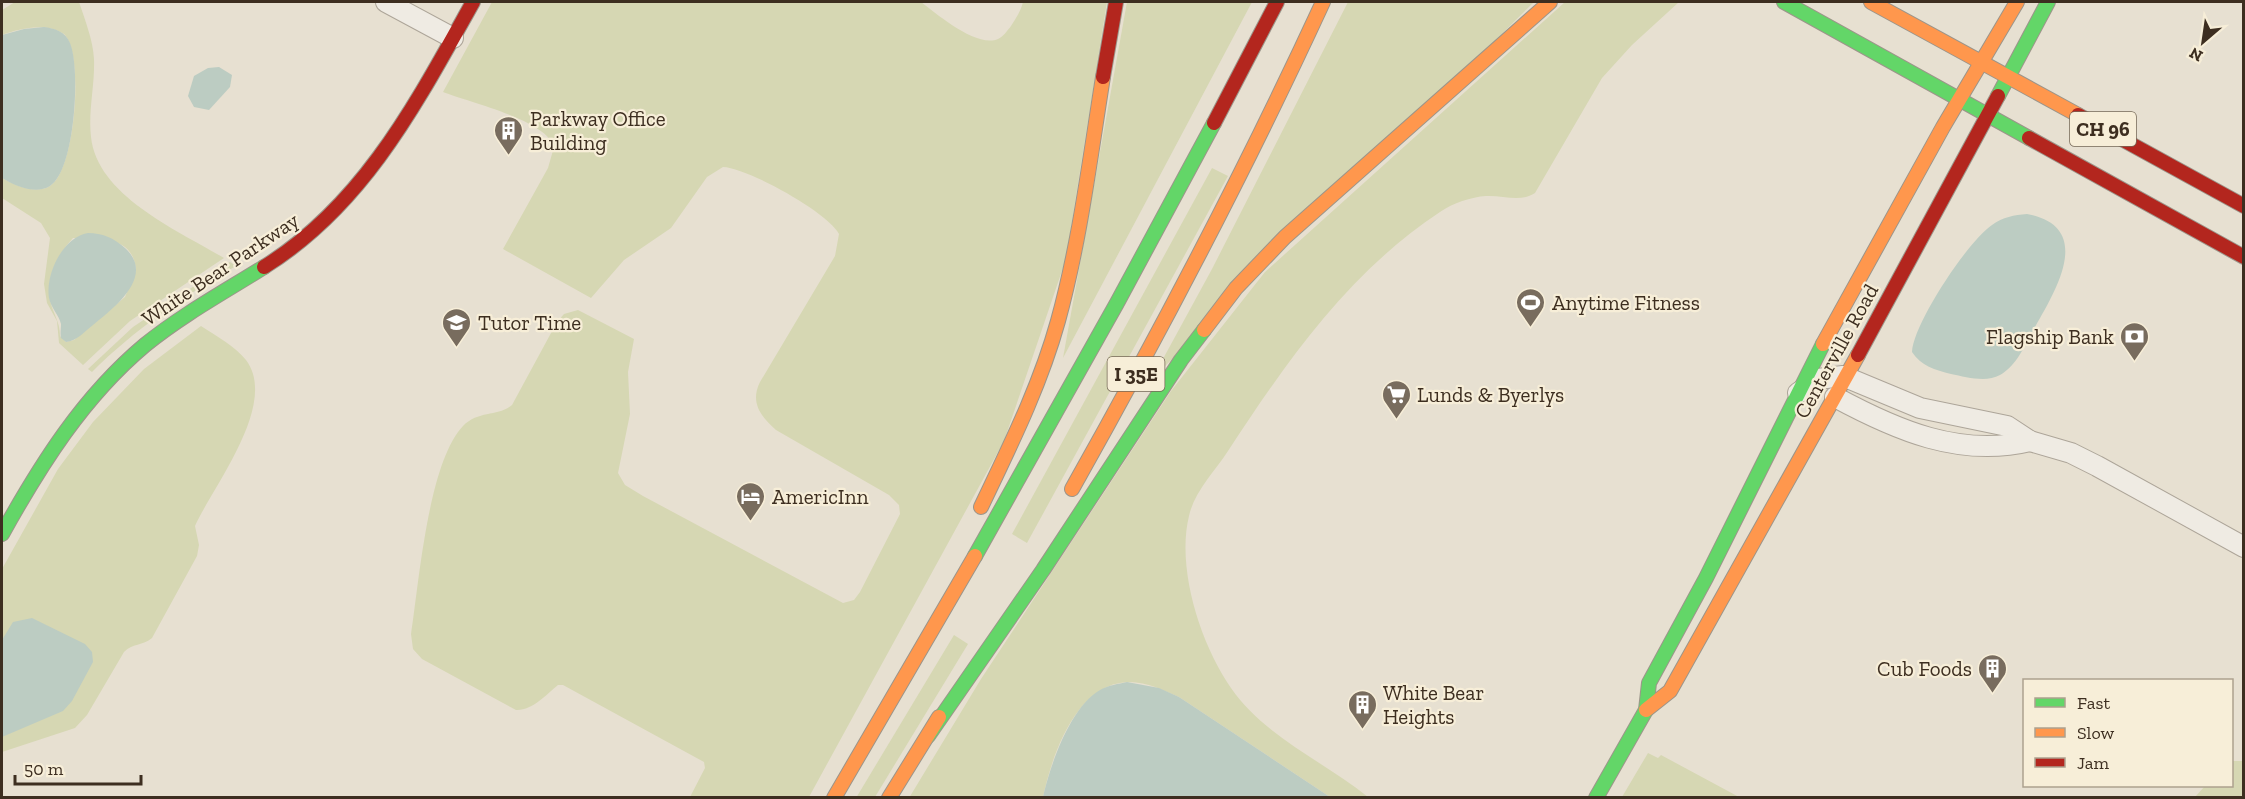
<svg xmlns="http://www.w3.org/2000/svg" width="2245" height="799" font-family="'Zilla Slab',serif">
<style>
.green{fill:#d6d7b3;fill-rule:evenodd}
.water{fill:#bcccc2}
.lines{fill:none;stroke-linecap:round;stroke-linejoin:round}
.street-casing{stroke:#ada599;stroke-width:22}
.fast-casing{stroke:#9c958a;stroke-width:16}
.slow-casing{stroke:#9c958a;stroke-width:16}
.jam-casing{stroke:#9c958a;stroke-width:16}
.street{stroke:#efebe3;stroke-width:20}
.fast{stroke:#63d668;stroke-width:14}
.slow{stroke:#ff974d;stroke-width:14}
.jam{stroke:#b3261e;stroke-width:14}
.labels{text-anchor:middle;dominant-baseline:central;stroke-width:4.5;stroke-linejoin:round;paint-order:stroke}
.shield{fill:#f7eed8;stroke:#756857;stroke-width:1.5}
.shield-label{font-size:20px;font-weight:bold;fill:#3d2e20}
.poi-label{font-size:21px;fill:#3d2e20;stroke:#f7eed8;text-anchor:start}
.street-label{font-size:21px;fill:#3d2e20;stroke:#f7eed8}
</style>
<rect width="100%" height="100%" fill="#e7e0d1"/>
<g class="green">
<path d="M 15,2 L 79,2 C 85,20 93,40 94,59 C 95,85 88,111 91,137 C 97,196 179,231 224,258 L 130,321 L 83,365 L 59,343 L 57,321 L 47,303 L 44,284 L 50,238 L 41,223 L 2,198 L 2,178 C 15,185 35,195 50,186 C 75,171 85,54 64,34 C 46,22 20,28 2,35 L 2,10 ZM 73,238 C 99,239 133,235 136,270 L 125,297 L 74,340 L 66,342 L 60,336 C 60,321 53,314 50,300 C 45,278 59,253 73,238 Z"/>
<path d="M 492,2 L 921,2 C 937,14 976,48 998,39 C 1003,37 1007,31 1011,26 C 1016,18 1021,11 1023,2 L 1107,2 L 1066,259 L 1004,441 L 809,797 L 690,797 L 705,768 L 704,762 L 563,685 L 558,685 C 547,694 532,711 516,710 L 422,659 L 413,649 L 411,634 C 419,583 428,463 463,426 C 479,410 498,417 512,405 L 557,322 L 564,314 L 578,310 L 634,339 L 628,372 L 630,414 L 618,473 L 625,485 L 643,496 L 843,603 L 854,600 L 860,592 L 900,514 L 899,505 L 889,495 L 776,430 C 760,416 750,402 760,382 L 835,256 L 839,234 C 829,213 748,168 723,167 L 707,177 L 671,228 L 624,260 L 591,298 L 503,249 L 548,168 L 554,147 C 547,120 468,102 443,92 Z"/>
<polygon points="1127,2 1252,2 1063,358"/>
<polygon points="1348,2 1534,2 1152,379 1212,269"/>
<path d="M 1565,2 L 1679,2 L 1632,45 L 1602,78 L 1535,193 C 1520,203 1503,195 1486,196 C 1471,197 1453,203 1440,212 C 1349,272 1287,361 1228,451 C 1215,471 1194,492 1189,516 C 1176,569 1201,645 1231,688 C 1264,736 1323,761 1368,797 L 1330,797 L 1179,697 C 1163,690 1145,681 1127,682 C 1075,685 1052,756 1043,797 L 909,798 L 981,679 L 1171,391 L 1265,272 Z"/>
<polygon points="1212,168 1228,176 1027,543 1012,534"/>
<path d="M 230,262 L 236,266 C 183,297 135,329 92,372 L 88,369 L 133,327 Z"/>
<path d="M 201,326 C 216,336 235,346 246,360 C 279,404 213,486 195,526 L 199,545 L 197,556 L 152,638 C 143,646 132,643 124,652 L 87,715 L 75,728 L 2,752 L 2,569 L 58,469 L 93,422 L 144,369 Z"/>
<polygon points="954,635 968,644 875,797 856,798"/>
<polygon points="1648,753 1658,758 1661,755 1739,797 1622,797"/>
<polygon points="2232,761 2243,761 2243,797 2195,797 2205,786 2232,786"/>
</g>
<g class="water">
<path d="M 44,27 C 54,28 66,32 70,43 C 81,69 75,171 50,186 C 36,195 15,186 2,178 L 2,35 L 24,29 Z"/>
<polygon points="219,67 232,75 230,87 209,110 194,107 188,96 194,76 208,68"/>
<path d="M 2027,214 C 2095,227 2056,290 2035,327 C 2026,343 2017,366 2000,375 C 1986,383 1966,377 1951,374 C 1935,370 1921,366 1912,352 C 1913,324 1968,241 1992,225 C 2003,217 2014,215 2027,214 Z"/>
<path d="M 88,233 C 102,233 114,238 125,248 C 156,276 114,308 93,325 C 85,331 77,341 66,342 L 61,338 C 60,333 61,329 61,324 C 59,315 51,308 49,298 C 45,274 63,237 88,233 Z"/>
<polygon points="32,618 85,644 92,652 93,662 72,701 63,711 2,737 2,640 13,622"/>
<path d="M 1127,682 L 1159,688 L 1179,697 L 1330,797 L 1043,797 C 1050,766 1070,707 1100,690 C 1109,685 1118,684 1127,682 Z"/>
</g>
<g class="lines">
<defs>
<g id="street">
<polyline points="386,2 453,38"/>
<polyline points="1798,393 1818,379 1843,376 1920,408 2007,426 2030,441 2071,453 2097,466 2244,547"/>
<path d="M 1835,397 C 1896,430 1960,458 2030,441"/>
</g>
<g id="fast">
<polyline points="1784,2 2029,138"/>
<polyline points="1998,96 2048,2"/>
<path d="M 2,534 C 41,464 83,397 145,345 C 182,315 224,292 264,267"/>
<polyline points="975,556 1117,303 1214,123"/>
<polyline points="928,736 1043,570 1181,360 1204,330"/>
<polyline points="1596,798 1646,710 1649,683 1706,578 1823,344"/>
</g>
<g id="slow">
<polyline points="1871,2 2078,115"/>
<polyline points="1204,330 1236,288 1285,237 1550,2"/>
<polyline points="1823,344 1943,127 2017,2"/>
<path d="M 1072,489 C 1162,329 1246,169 1323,2"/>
<path d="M 981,507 C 1010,446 1040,386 1058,321 C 1080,241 1090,158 1103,77"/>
<polyline points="1646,710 1670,691 1858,355"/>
<polyline points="834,798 975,556"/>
<polyline points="889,798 939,717"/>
</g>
<g id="jam">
<polyline points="1103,77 1116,2"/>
<polyline points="2078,115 2244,206"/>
<polyline points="1214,123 1277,2"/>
<polyline points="2029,138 2244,257"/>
<path d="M 264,267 C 364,205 417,102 473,2"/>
<polyline points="1858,355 1998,96"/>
</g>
</defs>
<use href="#street" class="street-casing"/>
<use href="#fast" class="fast-casing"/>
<use href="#slow" class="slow-casing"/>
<use href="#jam" class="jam-casing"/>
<use href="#street" class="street"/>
<use href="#fast" class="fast"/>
<use href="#slow" class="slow"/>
<use href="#jam" class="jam"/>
</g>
<defs>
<symbol id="building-pin" viewBox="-11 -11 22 30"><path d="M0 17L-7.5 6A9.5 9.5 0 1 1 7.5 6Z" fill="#786c5e" stroke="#f7eed8"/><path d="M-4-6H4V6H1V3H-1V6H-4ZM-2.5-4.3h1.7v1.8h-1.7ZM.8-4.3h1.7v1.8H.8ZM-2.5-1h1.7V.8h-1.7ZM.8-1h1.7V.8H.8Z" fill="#fff"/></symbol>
<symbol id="stadium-pin" viewBox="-11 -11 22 30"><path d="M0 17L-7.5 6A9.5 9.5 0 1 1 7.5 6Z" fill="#786c5e" stroke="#f7eed8"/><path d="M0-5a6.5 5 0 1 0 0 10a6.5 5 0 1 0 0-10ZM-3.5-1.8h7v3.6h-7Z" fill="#fff"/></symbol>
<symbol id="school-pin" viewBox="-11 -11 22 30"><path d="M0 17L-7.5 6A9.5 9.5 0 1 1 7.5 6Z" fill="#786c5e" stroke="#f7eed8"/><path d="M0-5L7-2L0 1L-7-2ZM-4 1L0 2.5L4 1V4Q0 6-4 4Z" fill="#fff"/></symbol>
<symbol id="bank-pin" viewBox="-11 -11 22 30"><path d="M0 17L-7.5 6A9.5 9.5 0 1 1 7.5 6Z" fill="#786c5e" stroke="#f7eed8"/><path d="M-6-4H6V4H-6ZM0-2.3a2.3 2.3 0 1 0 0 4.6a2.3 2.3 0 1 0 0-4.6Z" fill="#fff"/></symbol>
<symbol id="supermarket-pin" viewBox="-11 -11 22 30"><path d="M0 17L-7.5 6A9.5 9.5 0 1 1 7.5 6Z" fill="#786c5e" stroke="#f7eed8"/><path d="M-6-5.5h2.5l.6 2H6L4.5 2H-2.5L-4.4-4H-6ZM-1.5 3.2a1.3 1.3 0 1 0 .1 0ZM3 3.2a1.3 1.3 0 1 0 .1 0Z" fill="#fff"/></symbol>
<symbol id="hotel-pin" viewBox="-11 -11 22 30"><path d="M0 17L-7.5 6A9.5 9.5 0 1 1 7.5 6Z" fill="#786c5e" stroke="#f7eed8"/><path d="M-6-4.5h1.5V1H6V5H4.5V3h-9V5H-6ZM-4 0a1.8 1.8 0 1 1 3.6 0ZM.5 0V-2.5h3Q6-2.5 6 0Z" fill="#fff"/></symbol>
</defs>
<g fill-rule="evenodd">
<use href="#building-pin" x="492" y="114" width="33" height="45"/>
<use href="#stadium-pin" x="1514" y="286" width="33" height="45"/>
<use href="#school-pin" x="440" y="306" width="33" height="45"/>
<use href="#bank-pin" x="2118" y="320" width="33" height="45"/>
<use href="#supermarket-pin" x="1380" y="378" width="33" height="45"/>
<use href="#hotel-pin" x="734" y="480" width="33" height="45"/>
<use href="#building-pin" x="1976" y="652" width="33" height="45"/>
<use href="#building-pin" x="1346" y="688" width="33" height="45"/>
</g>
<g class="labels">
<g class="shield">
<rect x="2070" y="112" width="66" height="34" rx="4.5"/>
<rect x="1107.5" y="357" width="57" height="34" rx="4.5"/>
</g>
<g class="shield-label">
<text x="2103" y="129">CH 96</text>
<text x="1136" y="374">I 35E</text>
</g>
<g class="poi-label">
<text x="530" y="118">Parkway Office<tspan x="530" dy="24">Building</tspan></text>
<text x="1552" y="302">Anytime Fitness</text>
<text x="478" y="322">Tutor Time</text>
<text x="2114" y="336" text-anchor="end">Flagship Bank</text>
<text x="1417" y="394">Lunds &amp; Byerlys</text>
<text x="772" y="496">AmericInn</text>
<text x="1972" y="668" text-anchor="end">Cub Foods</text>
<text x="1383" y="692">White Bear<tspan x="1383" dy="24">Heights</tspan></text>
</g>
<g class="street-label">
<text transform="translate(220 269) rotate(-34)">White Bear Parkway</text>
<text transform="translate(1836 351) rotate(-61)">Centerville Road</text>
</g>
</g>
<rect width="2245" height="799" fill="none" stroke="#3d2e20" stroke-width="6"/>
<rect x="2023" y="679" width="210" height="108" fill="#f7eed8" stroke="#ada18e" stroke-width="1.5"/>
<rect x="2035" y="698" width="30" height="9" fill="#63d668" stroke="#ada18e" stroke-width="1.5"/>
<text x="2077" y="709" font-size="18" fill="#3d2e20">Fast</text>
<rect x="2035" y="728" width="30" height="9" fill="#ff974d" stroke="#ada18e" stroke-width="1.5"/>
<text x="2077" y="739" font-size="18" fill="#3d2e20">Slow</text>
<rect x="2035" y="758" width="30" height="9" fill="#b3261e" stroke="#ada18e" stroke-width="1.5"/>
<text x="2077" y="769" font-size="18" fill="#3d2e20">Jam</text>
<g transform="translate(2203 42) rotate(209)" stroke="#f7eed8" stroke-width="4.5" paint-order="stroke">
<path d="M0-4.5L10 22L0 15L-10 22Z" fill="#3d2e20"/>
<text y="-9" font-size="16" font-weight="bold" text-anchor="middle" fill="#3d2e20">N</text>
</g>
<path d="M15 775v9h126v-9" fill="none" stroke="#3d2e20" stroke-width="3"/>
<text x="24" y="775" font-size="18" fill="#3d2e20" stroke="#f7eed8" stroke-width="4.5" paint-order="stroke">50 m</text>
</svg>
